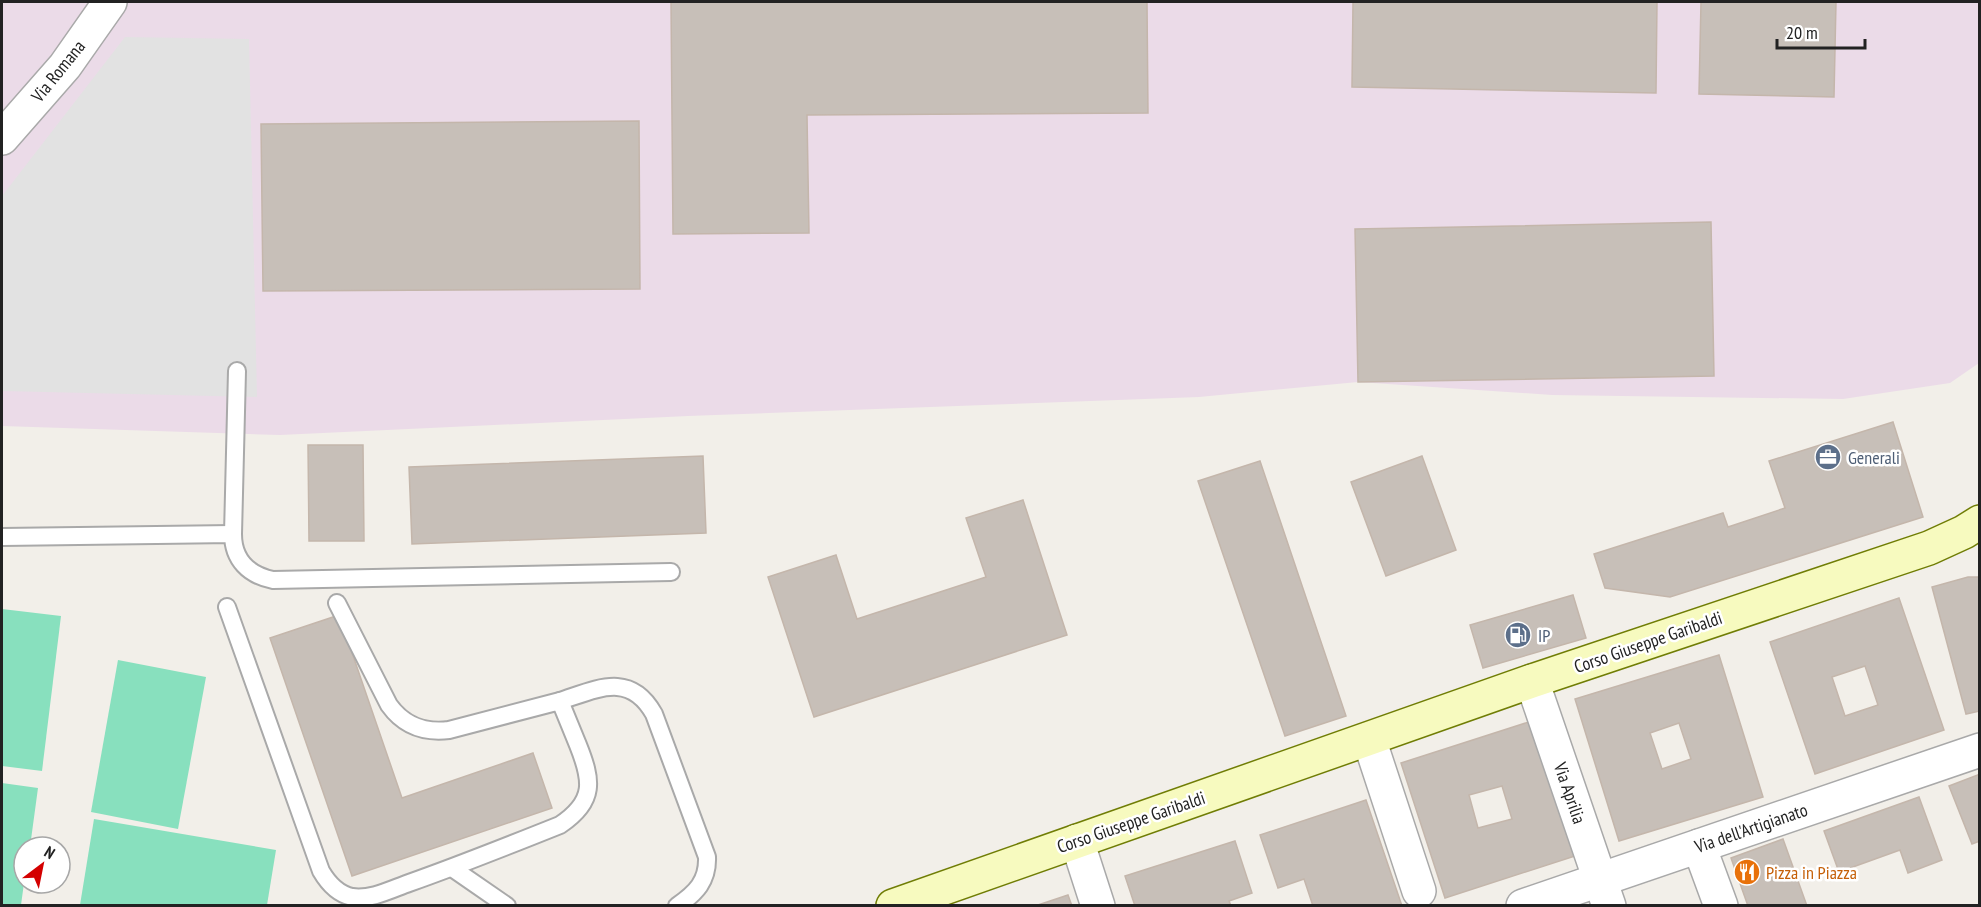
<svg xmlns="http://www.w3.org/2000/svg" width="1981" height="907" font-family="'PT Sans Narrow',sans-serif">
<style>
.industrial{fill:#ebdbe8}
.pitch{fill:#88e0be}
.parking{fill:#e2e2e2}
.building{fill:#c7bfb8;stroke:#c4b6ab;stroke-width:1.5;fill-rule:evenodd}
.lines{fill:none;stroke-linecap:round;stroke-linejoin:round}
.service-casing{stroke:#a9a9a9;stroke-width:20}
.minor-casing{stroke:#a9a9a9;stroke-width:36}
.tertiary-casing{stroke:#a9a9a9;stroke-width:36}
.secondary-casing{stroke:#707d05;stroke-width:36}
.service{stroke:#fff;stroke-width:16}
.minor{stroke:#fff;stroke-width:33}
.tertiary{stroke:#fff;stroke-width:33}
.secondary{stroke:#f7fabf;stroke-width:33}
.labels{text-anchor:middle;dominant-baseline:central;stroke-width:5;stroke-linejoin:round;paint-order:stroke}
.street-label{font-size:18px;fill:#222;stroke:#fff}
.service-label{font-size:18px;fill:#4e5e75;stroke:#fff;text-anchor:start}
.food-label{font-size:18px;fill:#c56008;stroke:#fff;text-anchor:start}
</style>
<rect width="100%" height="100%" fill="#f2efe9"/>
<polygon class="industrial" points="2,2 1979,2 1979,363 1950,383 1843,399 1552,395 1358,382 1199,397 688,416 280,435 2,426"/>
<g class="pitch">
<polygon points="2,609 61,616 42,771 2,766"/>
<polygon points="118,660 206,677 178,829 91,812"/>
<polygon points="2,783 38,788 30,847 24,847 24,883 21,905 2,905"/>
<polygon points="94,819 276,850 267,905 80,905"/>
</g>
<polygon class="parking" points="125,37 249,39 257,397 2,391 2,196"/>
<g class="building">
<polygon points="671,2 1147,2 1148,113 807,115 809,233 673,234"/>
<polygon points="1353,2 1657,2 1656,93 1352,87"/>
<polygon points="1701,2 1836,2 1834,97 1699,94"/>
<polygon points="639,121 640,289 263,291 261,124"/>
<polygon points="1711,222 1714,376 1358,382 1355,229"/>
<polygon points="1893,422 1923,517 1670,597 1605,588 1594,554 1723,513 1728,527 1785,508 1769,461"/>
<polygon points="308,445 363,445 364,541 309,541"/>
<polygon points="703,456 706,533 412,544 409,467"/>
<polygon points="1422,456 1456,550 1386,576 1351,482"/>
<polygon points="1260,461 1346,716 1285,736 1198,481"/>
<polygon points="1023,500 1067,635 814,717 768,577 836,555 857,619 986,577 966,518"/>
<polygon points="1968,577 1980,577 1980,711 1966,714 1932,587"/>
<polygon points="1573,595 1586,638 1483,668 1470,625"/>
<path d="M 1899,598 L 1944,730 L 1815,774 L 1770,642 ZM 1865,666 L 1878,705 L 1845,716 L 1832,677 Z"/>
<polygon points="339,615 402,798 533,753 552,808 352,876 270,638"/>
<path d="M 1719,655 L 1763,797 L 1619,841 L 1575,699 ZM 1679,723 L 1691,759 L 1662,769 L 1650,733 Z"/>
<path d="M 1535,720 L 1578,855 L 1445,898 L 1401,763 ZM 1502,786 L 1512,819 L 1478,828 L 1469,795 Z"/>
<polygon points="1980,774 1980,841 1972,844 1949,786"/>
<polygon points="1919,797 1942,860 1908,873 1900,850 1839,872 1824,831"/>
<polygon points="1366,800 1402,906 1313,906 1304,879 1278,888 1260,835"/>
<polygon points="1783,839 1807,906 1748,906 1731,858"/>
<polygon points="1235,841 1252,893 1229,901 1231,906 1135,906 1125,876"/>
<polygon points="1068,895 1072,906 1035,906"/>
</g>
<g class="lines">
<defs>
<g id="service">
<polyline points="233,534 237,371"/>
<path d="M 2,537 L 233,534 C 233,560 249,575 273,580 L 671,572"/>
<path d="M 227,607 L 321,871 C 328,883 338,894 352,897 C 371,900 392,889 409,883 C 460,865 510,845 560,825 C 596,801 592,780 578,745 C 572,730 566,716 560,701 L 449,730 C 424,733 404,726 389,705 L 337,603"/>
<path d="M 560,701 C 597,689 630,671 654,714 L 707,857 C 708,881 696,893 677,906"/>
<polyline points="452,868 507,906"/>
</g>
<g id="minor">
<polyline points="1532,681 1609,906"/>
<polyline points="1369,739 1419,891"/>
<polyline points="1077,841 1098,906"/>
<polyline points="1699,846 1721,906"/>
<polyline points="1523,906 1980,750"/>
</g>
<polyline id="tertiary" points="2,138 65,66 110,2"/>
<polyline id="secondary" points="893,906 1532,681 1929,548 1964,532 1980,522"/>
</defs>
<use href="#service" class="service-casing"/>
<use href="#minor" class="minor-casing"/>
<use href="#tertiary" class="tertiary-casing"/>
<use href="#secondary" class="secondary-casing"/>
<use href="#service" class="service"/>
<use href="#minor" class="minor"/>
<use href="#tertiary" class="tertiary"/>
<use href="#secondary" class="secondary"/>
</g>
<defs>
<symbol id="office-disc" viewBox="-11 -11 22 22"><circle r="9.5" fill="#5c6f8a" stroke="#fff"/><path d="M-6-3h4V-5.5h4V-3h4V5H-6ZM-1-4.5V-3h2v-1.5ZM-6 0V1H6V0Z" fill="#fff"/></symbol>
<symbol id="fuel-disc" viewBox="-11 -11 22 22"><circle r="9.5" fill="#5c6f8a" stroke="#fff"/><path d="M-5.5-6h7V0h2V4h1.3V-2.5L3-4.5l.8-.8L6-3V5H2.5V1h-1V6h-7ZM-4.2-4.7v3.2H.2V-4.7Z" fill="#fff"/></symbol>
<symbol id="restaurant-disc" viewBox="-11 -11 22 22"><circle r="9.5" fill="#e8710a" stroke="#fff"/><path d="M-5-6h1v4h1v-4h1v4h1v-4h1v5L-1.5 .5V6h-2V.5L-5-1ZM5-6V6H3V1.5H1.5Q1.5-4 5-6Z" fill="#fff"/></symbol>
</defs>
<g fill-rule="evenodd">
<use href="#office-disc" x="1813" y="442" width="30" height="30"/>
<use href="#fuel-disc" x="1503" y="620" width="30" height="30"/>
<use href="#restaurant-disc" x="1732" y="857" width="30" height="30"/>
</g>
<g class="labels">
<g class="street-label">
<text transform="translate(58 71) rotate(-51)">Via Romana</text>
<text transform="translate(1648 642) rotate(-19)">Corso Giuseppe Garibaldi</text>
<text transform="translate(1570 793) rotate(71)">Via Aprilia</text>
<text transform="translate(1131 822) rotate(-19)">Corso Giuseppe Garibaldi</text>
<text transform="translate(1751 828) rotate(-19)">Via dell'Artigianato</text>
</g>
<g class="service-label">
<text x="1848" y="457">Generali</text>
<text x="1538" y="635">IP</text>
</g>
<g class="food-label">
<text x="1766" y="872">Pizza in Piazza</text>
</g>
</g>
<rect width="1981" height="907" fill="none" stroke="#222222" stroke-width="6"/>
<g transform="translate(42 865) rotate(32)"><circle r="28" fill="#ffffff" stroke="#a7a7a7" stroke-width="1.5"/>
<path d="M0-4.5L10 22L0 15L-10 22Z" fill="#d40000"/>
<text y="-9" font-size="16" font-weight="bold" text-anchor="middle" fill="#222222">N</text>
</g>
<path d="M1777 39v9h88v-9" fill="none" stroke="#222222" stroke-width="3"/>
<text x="1786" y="39" font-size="18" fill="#222222" stroke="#ffffff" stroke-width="4.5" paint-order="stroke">20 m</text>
</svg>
